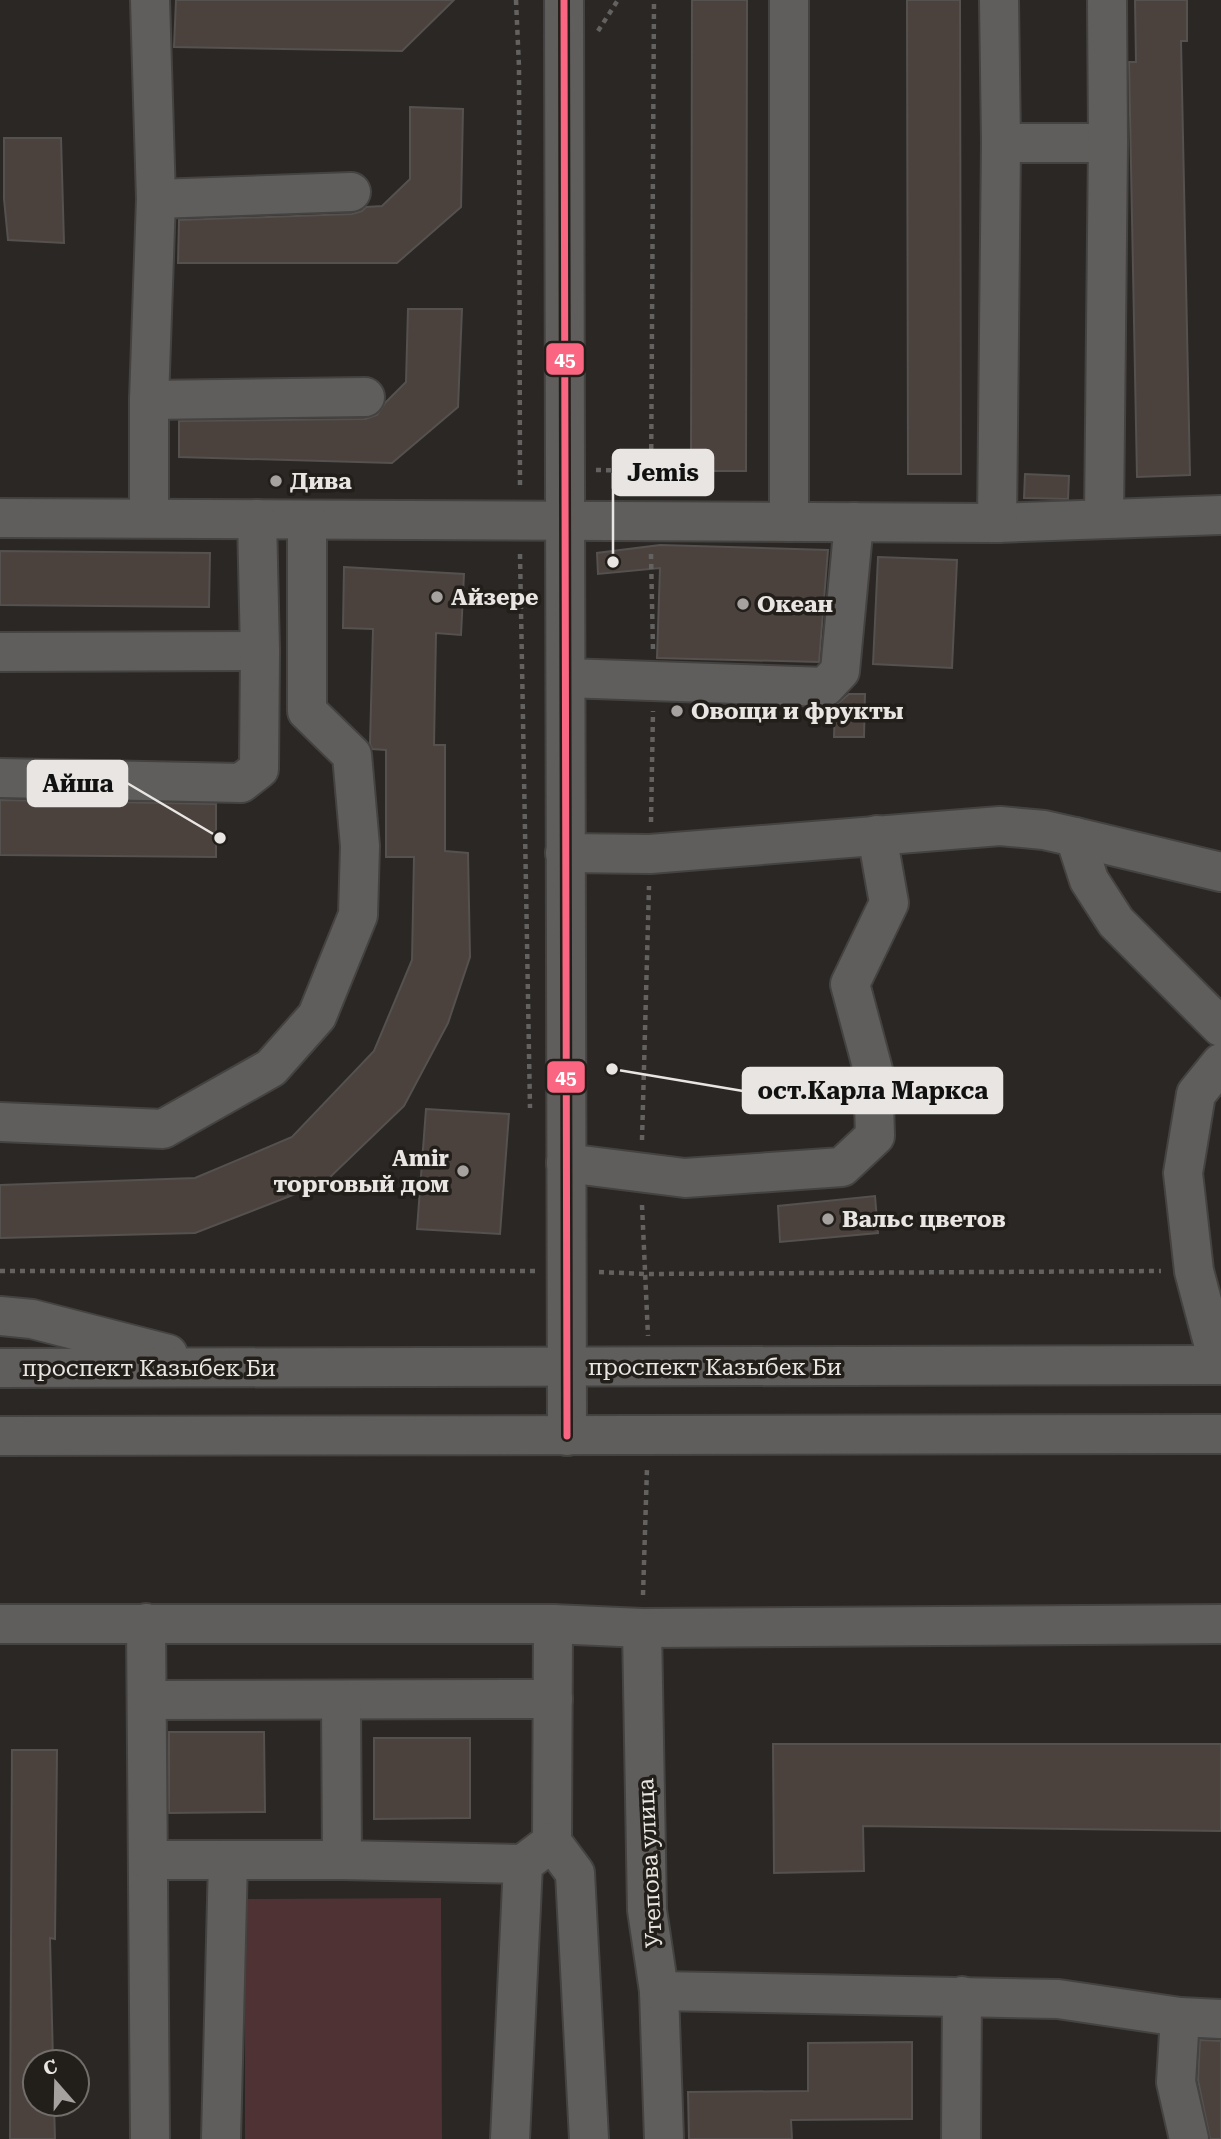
<svg xmlns="http://www.w3.org/2000/svg" width="1221" height="2139" font-family="'Roboto Serif',serif">
<style>
.green{fill:#4e3234}
.building{fill:#4b423e;stroke:#54514f;stroke-width:2}
.lines{fill:none;stroke-linecap:round;stroke-linejoin:round}
.minor-casing{stroke:#454341;stroke-width:42}
.path{stroke:#636260;stroke-width:4.5;stroke-dasharray:5 5;stroke-linecap:butt}
.minor{stroke:#605e5c;stroke-width:38}
.bus-1-casing{stroke:#221e1a;stroke-width:12}
.bus-1{stroke:#fa6682;stroke-width:7}
.poi-dot{fill:#a6a2a0;stroke:#221e1a;stroke-width:2.5}
.labels{text-anchor:middle;dominant-baseline:central;stroke-width:7;stroke-linejoin:round;paint-order:stroke}
.poi-label{font-size:23px;font-weight:bold;fill:#e8e5e2;stroke:#221e1a;text-anchor:start}
.street-label{font-size:23px;fill:#e8e5e2;stroke:#221e1a}
.leader{fill:none;stroke:#e8e5e2;stroke-width:2.5}
.callout-dot{fill:#e8e5e2;stroke:#221e1a;stroke-width:2.5}
.callout{fill:#e8e5e2;stroke:#e8e5e2;stroke-width:2.5}
.callout-label{font-size:24px;text-anchor:middle;font-weight:bold;fill:#111}
.line-badge{stroke:#221e1a;stroke-width:2.5}
.badge-label{font-size:19px;text-anchor:middle;font-weight:bold;fill:#fff}
</style>
<rect width="100%" height="100%" fill="#2a2725"/>
<polygon class="green" points="441,1898 442,2139 245,2139 245,1899"/>
<g class="building">
<polygon points="176,0 454,0 402,51 174,47"/>
<polygon points="692,0 747,0 746,471 691,471"/>
<polygon points="907,0 960,0 961,474 908,474"/>
<polygon points="1135,0 1187,0 1187,41 1181,41 1190,475 1137,477 1129,62 1136,62"/>
<polygon points="410,107 463,109 461,207 397,263 178,263 179,220 352,214 362,211 366,207 382,206 410,179"/>
<polygon points="4,138 61,138 64,243 8,240 4,199"/>
<polygon points="408,309 462,309 458,407 392,463 179,457 179,421 365,419 377,415 386,402 406,382"/>
<polygon points="1025,474 1069,476 1068,499 1024,498"/>
<polygon points="660,545 828,550 819,662 657,658 660,568 598,574 597,553"/>
<polygon points="0,551 210,553 209,607 0,605"/>
<polygon points="878,557 957,560 952,668 873,664"/>
<polygon points="344,567 464,574 461,635 436,633 434,745 445,745 445,851 468,853 470,957 448,1023 404,1106 324,1183 195,1233 0,1238 0,1185 195,1178 292,1137 374,1051 412,960 414,857 386,857 386,750 372,749 370,744 373,629 343,628"/>
<polygon points="849,694 865,694 864,737 834,737 835,706"/>
<polygon points="0,800 216,804 216,857 0,855"/>
<polygon points="426,1109 509,1114 500,1234 417,1229"/>
<polygon points="875,1196 878,1233 780,1242 778,1206"/>
<polygon points="169,1732 264,1732 265,1812 169,1813"/>
<polygon points="374,1738 470,1738 470,1818 374,1819"/>
<polygon points="773,1744 1221,1744 1221,1831 863,1826 864,1871 774,1873"/>
<polygon points="12,1750 57,1750 55,1939 50,1938 53,2062 35,2062 35,2104 54,2104 55,2139 10,2139"/>
<polygon points="1200,2040 1221,2041 1221,2139 1210,2139 1198,2080"/>
<polygon points="912,2042 912,2119 791,2120 792,2139 689,2139 688,2092 808,2091 808,2043"/>
</g>
<g class="lines">
<defs>
<g id="minor">
<polyline points="564,0 567,1436"/>
<polyline points="789,0 789,522"/>
<polyline points="1001,143 1108,143"/>
<polyline points="156,199 351,192"/>
<polyline points="149,400 365,397"/>
<polyline points="0,518 997,523 1221,515"/>
<polyline points="149,518 149,400 156,199 150,0"/>
<polyline points="1104,519 1108,143 1107,0"/>
<polyline points="997,523 1001,143 999,0"/>
<polyline points="0,652 260,651"/>
<polyline points="566,678 825,687 840,671 854,522"/>
<polyline points="0,778 241,783 259,769 260,651 257,519"/>
<polyline points="1075,837 1221,872"/>
<polyline points="565,853 650,854 1000,826 1044,830 1075,837 1089,880 1116,922 1221,1027"/>
<polyline points="0,1122 163,1129 271,1068 317,1016 358,915 360,846 352,755 307,711 307,520"/>
<polyline points="566,1163 685,1178 842,1167 875,1136 873,1070 850,984 889,903 877,835"/>
<polyline points="0,1316 32,1319 168,1354"/>
<polyline points="1219,1365 1194,1271 1183,1173 1196,1094 1221,1063"/>
<polyline points="0,1368 1221,1365"/>
<polyline points="0,1436 1221,1434"/>
<polyline points="146,1623 150,2139"/>
<polyline points="0,1624 553,1624 642,1628 1221,1624"/>
<polyline points="553,1624 552,1842 575,1873 589,2139"/>
<polyline points="642,1628 647,1910 659,1991 664,2139"/>
<polyline points="147,1700 553,1699"/>
<polyline points="341,1701 342,1860"/>
<polyline points="148,1860 342,1860 523,1864 552,1842"/>
<polyline points="659,1991 1058,1999 1180,2017 1221,2019"/>
<polyline points="1180,2017 1176,2082 1189,2139"/>
<polyline points="221,2139 228,1860"/>
<polyline points="510,2139 523,1864"/>
<polyline points="961,2139 962,1996"/>
</g>
</defs>
<use href="#minor" class="minor-casing"/>
<g class="path">
<polyline points="516,0 519,67 520,489"/>
<polyline points="598,31 618,0"/>
<polyline points="596,470 651,471"/>
<polyline points="651,489 654,0"/>
<polyline points="520,554 530,1108"/>
<polyline points="651,554 653,650"/>
<polyline points="651,822 653,711"/>
<polyline points="642,1140 649,886"/>
<polyline points="642,1205 648,1336"/>
<polyline points="0,1271 535,1271"/>
<polyline points="599,1272 646,1274 1161,1271"/>
<polyline points="643,1595 647,1468"/>
</g>
<use href="#minor" class="minor"/>
<defs>
<polyline id="bus-1" points="564,0 567,1436"/>
</defs>
<use href="#bus-1" class="bus-1-casing"/>
<use href="#bus-1" class="bus-1"/>
</g>
<g class="poi-dot">
<circle cx="276" cy="481" r="7"/>
<circle cx="437" cy="597" r="7"/>
<circle cx="743" cy="604" r="7"/>
<circle cx="677" cy="711" r="7"/>
<circle cx="463" cy="1171" r="7"/>
<circle cx="828" cy="1219" r="7"/>
</g>
<g class="labels">
<g class="poi-label">
<text x="290" y="481">Дива</text>
<text x="451" y="597">Айзере</text>
<text x="757" y="604">Океан</text>
<text x="691" y="711">Овощи и фрукты</text>
<text x="449" y="1158" text-anchor="end">Amir<tspan x="449" dy="26">торговый дом</tspan></text>
<text x="842" y="1219">Вальс цветов</text>
</g>
<g class="street-label">
<text x="715" y="1367">проспект Казыбек Би</text>
<text x="149" y="1368">проспект Казыбек Би</text>
<text transform="translate(650 1863) rotate(-93)">Утепова улица</text>
</g>
</g>
<path class="leader" d="M613 562L613 473M220 838L127 783M612 1069L743 1091"/>
<g class="callout-dot">
<circle cx="613" cy="562" r="7"/>
<circle cx="220" cy="838" r="7"/>
<circle cx="612" cy="1069" r="7"/>
</g>
<g class="callout">
<rect x="613" y="450" width="100" height="45" rx="7"/>
<rect x="28" y="761" width="99" height="45" rx="7"/>
<rect x="743" y="1068" width="259" height="45" rx="7"/>
</g>
<g class="callout-label">
<text x="663" y="481">Jemis</text>
<text x="78" y="792">Айша</text>
<text x="873" y="1099">ост.Карла Маркса</text>
</g>
<g class="line-badge">
<rect x="545" y="342" width="40" height="34" rx="7" fill="#fa6682"/>
<rect x="546" y="1060" width="40" height="34" rx="7" fill="#fa6682"/>
</g>
<g class="badge-label">
<text x="565" y="366">45</text>
<text x="566" y="1084">45</text>
</g>
<g transform="translate(56 2083) rotate(340)"><circle r="33" fill="#221e1a" stroke="#716e6a" stroke-width="2"/>
<path d="M0-5L12 26L0 18L-12 26Z" fill="#a6a2a0"/>
<text y="-10" font-size="19" font-weight="bold" text-anchor="middle" fill="#e8e5e2">С</text>
</g>
</svg>
